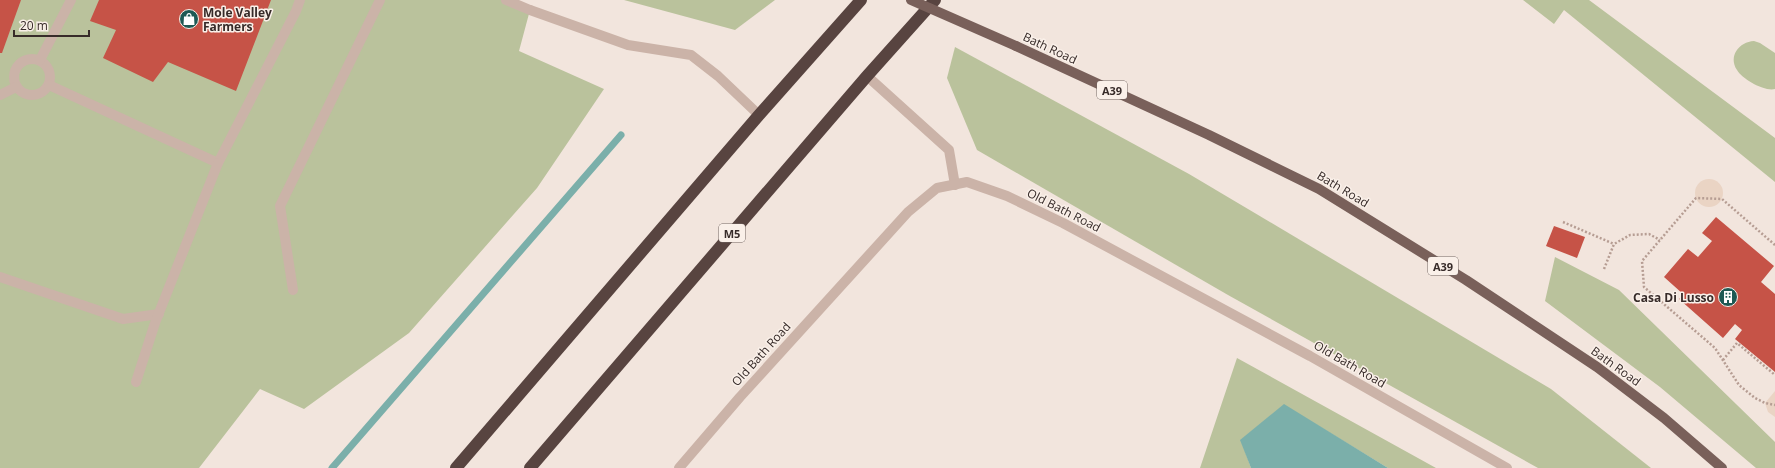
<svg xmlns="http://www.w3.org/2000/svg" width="1775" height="468" font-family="'Open Sans',sans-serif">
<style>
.green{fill:#bac29c}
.plaza{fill:#ead4c4}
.water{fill:#7bafaa}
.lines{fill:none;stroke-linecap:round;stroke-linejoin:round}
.stream{stroke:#7bafaa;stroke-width:7}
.building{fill:#c65347}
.path{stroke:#b69d93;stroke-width:2.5;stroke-dasharray:2 2;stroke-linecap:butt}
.service{stroke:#cbb3a8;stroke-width:10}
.minor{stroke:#cbb3a8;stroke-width:10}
.primary{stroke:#79605a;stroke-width:10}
.motorway{stroke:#584440;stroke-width:12}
.primary-bridge{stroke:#79605a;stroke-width:10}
.labels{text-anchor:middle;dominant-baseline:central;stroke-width:3;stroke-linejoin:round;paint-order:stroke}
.shield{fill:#faf0e9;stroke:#726663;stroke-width:1}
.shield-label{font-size:11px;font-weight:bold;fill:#372b29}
.poi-label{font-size:12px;font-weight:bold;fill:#372b29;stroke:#faf0e9;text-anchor:start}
.street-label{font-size:12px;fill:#372b29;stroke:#faf0e9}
</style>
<rect width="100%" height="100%" fill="#f2e5dd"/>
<g class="green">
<polygon points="0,0 506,0 530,10 519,51 604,89 537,188 409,333 304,409 260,389 199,468 0,468"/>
<polygon points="624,0 775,0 735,30"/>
<polygon points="1523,0 1589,0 1775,138 1775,182 1564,10 1554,24"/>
<path d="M 1754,41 L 1760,43 L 1775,53 L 1775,89 C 1765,92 1742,79 1737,70 C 1728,56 1739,42 1754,41 Z"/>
<polygon points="955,47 1189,174 1551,389 1651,468 1538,468 1228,295 977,150 947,78"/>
<polygon points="1555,257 1619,290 1775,442 1775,468 1756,468 1660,387 1545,301"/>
<polygon points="1237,358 1436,468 1388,468 1284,405 1241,440 1251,468 1200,468"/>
</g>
<g class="plaza">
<circle cx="1709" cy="193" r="14"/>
<polygon points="1775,391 1775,417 1768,412 1765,403"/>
</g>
<polygon class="water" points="1284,404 1388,468 1251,468 1240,440"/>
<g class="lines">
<polyline class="stream" points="332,468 621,135"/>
</g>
<g class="building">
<polygon points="0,0 21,0 2,53 0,53"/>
<polygon points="99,0 271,0 236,91 168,62 153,82 103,58 116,30 90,21"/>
<polygon points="1716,217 1774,266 1761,282 1775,294 1775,372 1735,339 1742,330 1735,324 1723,338 1679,299 1683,294 1664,277 1688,249 1698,257 1712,241 1702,233"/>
<polygon points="1554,226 1585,237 1577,258 1546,246"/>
</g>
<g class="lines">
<g class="path">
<polyline points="1563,222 1614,244"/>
<polyline points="1775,245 1722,199 1696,198 1642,261 1644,287 1715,348 1739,385 1755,398 1765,403 1775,405"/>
<polyline points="1604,269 1614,244 1630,235 1649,234 1660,240"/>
<polyline points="1723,360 1737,343 1775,375"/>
</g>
<g class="service">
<polyline points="530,10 628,45 691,55 718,76 759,115"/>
<circle cx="32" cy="77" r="18"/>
<polyline points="40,60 71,0"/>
<polyline points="867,76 949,150 955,185"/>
<polyline points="49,85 218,163 296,11 300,0"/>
<polyline points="0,95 16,87"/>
<polyline points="0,277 123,319 159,314"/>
<polyline points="293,290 280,206 380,0"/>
<polyline points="136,382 155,323 218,163"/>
</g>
<g class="minor">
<polyline points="506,0 530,10"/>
<polyline points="679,468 740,397 908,212 937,188 967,182 1007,196 1063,223 1310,356 1507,468"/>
</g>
<polyline class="primary" points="1016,46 1209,135 1319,189 1466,280 1597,367 1664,418 1722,468"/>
<g class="motorway">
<polyline points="456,468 759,115 861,0"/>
<polyline points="530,468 867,76 935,0"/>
</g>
<polyline class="primary-bridge" points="911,0 1016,46"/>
</g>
<defs>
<symbol id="shop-disc" viewBox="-11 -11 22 22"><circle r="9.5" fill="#1e5954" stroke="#faf0e9"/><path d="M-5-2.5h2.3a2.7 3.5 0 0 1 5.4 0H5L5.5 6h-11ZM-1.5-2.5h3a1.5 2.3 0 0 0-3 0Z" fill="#fff"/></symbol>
<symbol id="building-disc" viewBox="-11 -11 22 22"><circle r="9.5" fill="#1e5954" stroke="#faf0e9"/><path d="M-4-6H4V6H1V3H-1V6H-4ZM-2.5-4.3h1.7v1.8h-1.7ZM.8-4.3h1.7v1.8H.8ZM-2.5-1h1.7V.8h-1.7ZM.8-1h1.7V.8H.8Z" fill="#fff"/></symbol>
</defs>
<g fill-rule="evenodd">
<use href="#shop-disc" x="178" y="8" width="22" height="22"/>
<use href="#building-disc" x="1717" y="286" width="22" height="22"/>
</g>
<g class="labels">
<g class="shield">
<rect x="1097" y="81" width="30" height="18" rx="3"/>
<rect x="719" y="224" width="26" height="18" rx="3"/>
<rect x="1428" y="257" width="30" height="18" rx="3"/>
</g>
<g class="shield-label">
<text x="1112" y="90">A39</text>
<text x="732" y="233">M5</text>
<text x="1443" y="266">A39</text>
</g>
<g class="poi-label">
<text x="203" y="12">Mole Valley<tspan x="203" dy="14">Farmers</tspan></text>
<text x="1714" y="297" text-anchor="end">Casa Di Lusso</text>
</g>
<g class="street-label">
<text transform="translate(1050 48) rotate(25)">Bath Road</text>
<text transform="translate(1343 189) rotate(31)">Bath Road</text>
<text transform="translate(1064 210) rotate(27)">Old Bath Road</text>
<text transform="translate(761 354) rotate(-48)">Old Bath Road</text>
<text transform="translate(1350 364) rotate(30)">Old Bath Road</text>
<text transform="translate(1616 366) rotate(36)">Bath Road</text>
</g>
</g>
<path d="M14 30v6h75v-6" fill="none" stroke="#372b29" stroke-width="2"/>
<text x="20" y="30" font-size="12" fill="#372b29" stroke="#faf0e9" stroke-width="3" paint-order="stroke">20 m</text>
</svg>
